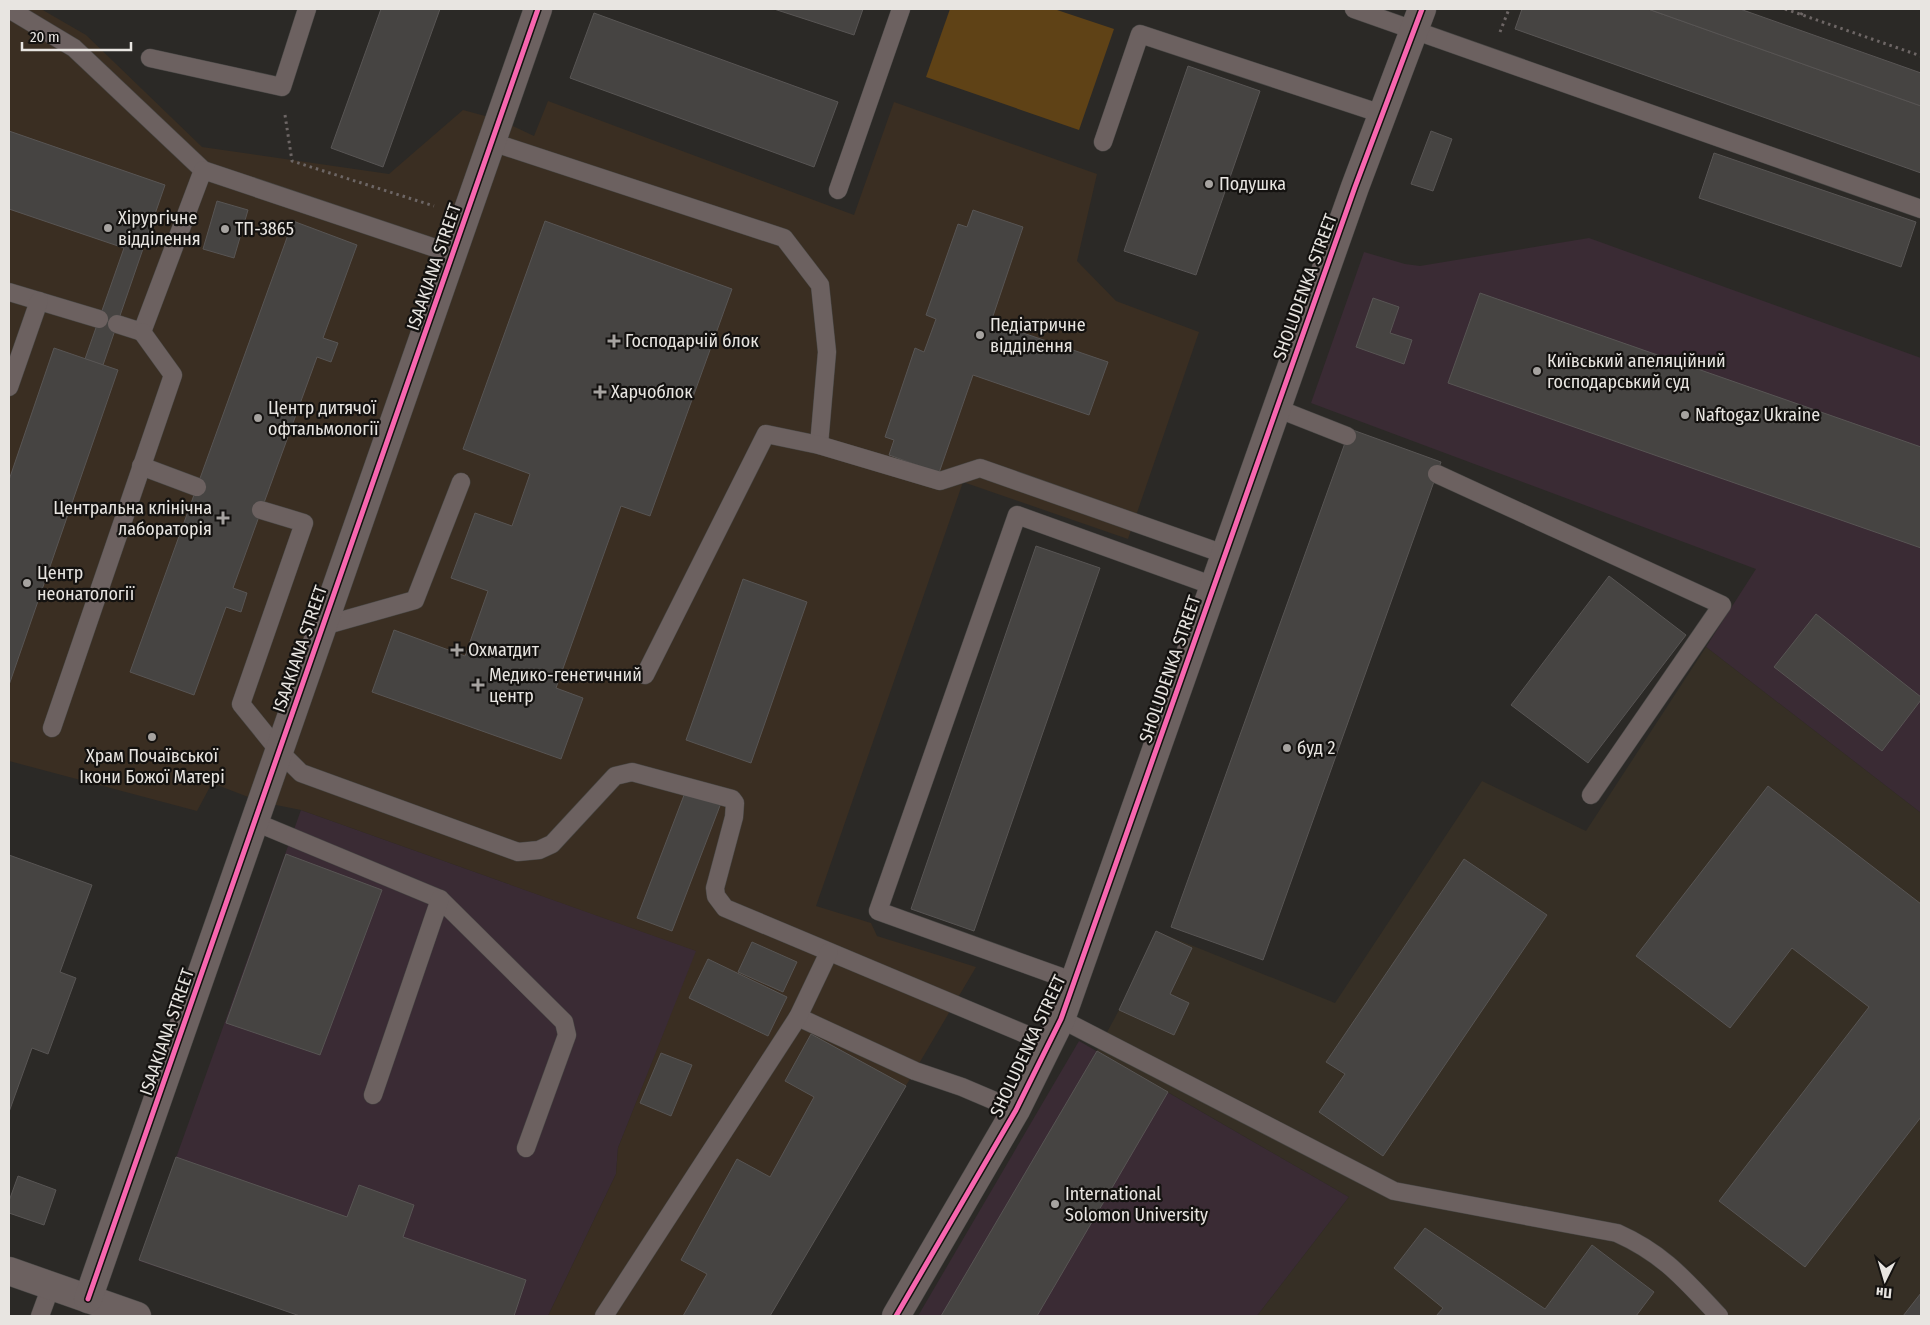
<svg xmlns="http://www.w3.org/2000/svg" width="1930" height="1325" font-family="'Fira Sans Condensed',sans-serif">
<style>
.commercial{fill:#3a2b34}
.built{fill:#362f25}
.medical{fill:#3a2e22}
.green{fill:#5f4216}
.building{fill:#464442;stroke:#585554}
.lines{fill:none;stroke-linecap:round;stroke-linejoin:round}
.lane-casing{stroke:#484745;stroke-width:19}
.street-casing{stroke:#484745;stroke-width:29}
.path{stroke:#6d6665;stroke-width:3;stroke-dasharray:2.5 4;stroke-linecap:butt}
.lane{stroke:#6c6160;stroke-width:18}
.street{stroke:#6c6160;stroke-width:28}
.cycleway-casing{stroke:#141210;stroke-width:8}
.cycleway{stroke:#f766af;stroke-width:5}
.poi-dot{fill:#a6a3a0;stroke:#141210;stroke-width:2}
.labels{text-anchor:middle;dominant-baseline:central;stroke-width:4.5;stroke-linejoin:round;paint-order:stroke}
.poi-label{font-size:18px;fill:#e8e5e1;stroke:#141210;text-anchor:start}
.street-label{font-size:18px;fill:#e8e5e1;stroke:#141210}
</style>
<rect width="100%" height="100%" fill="#2b2926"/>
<g class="commercial">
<polygon points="1589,238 1921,358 1921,813 1706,647 1756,569 1311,403 1364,252 1405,264 1420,266"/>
<polygon points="301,810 697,951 618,1148 616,1174 548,1316 302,1316 139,1261"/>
<polygon points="1079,1041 1349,1197 1257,1316 918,1316"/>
</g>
<polygon class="built" points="1706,647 1921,813 1921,1316 1257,1316 1349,1197 1097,1051 1119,1010 1156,931 1335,1003 1482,781 1586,831"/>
<polygon class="medical" points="9,9 41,9 86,35 202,147 389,174 463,110 500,120 534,136 548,101 854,215 894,102 1097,174 1077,261 1116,301 1199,332 1128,539 963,482 816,906 871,923 877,936 976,967 770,1316 548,1316 616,1174 618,1148 696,951 301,810 261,802 212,783 197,811 9,761"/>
<polygon class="green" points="950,9 1054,9 1114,29 1079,130 926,77"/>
<g class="building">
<polygon points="381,9 440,9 383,167 331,148"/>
<polygon points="774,9 863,9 854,35"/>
<polygon points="1522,9 1648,9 1921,106 1921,173 1515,29"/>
<polygon points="1648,9 1740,9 1921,73 1921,106"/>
<polygon points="594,13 838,102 814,167 570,78"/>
<polygon points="1188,66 1260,91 1196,275 1124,251"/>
<polygon points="9,131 165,185 103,365 85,359 124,248 9,209"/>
<polygon points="1431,131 1452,139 1433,191 1411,184"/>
<polygon points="1714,153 1916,222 1901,267 1699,198"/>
<polygon points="217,201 248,210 234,258 203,249"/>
<polygon points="973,210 1023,227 991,322 1108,362 1089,415 973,375 939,473 889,455 894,440 885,437 915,348 924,352 936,319 926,315 958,224 967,227"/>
<polygon points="293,221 357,245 323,338 338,343 331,362 317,357 233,588 247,593 241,612 226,607 194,695 130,672"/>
<polygon points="545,221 732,289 650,516 621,506 556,688 583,698 561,759 372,692 394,630 465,656 488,591 451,578 475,513 512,526 530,474 463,449"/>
<polygon points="1480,293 1921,447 1921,548 1448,383"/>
<polygon points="1373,298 1399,307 1390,333 1412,340 1404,364 1356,347"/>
<polygon points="54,348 118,370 9,685 9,480"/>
<polygon points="1350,429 1441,462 1263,960 1171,927"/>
<polygon points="1036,546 1100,568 974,931 911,909"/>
<polygon points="1609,576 1686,635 1588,763 1511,705"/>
<polygon points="743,579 807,602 751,763 686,740"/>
<polygon points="1816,614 1921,697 1921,700 1882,751 1774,667"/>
<polygon points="1768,786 1921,904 1921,1117 1805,1267 1719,1201 1869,1007 1792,948 1730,1028 1636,956"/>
<polygon points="686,790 721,803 672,931 637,918"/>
<polygon points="286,854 382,890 320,1055 226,1023"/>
<polygon points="9,855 92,885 60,972 76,978 48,1054 32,1048 9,1112"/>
<polygon points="1464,859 1547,915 1383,1156 1319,1112 1345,1074 1326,1062"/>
<polygon points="1156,931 1192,948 1170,994 1189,1003 1174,1035 1119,1010"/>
<polygon points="752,942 797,962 783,992 738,972"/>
<polygon points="708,959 787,997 768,1036 689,998"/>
<polygon points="811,1034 906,1086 770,1316 683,1316 707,1274 681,1260 737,1159 770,1177 814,1097 785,1081"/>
<polygon points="1097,1051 1168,1092 1037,1316 941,1316"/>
<polygon points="661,1053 692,1065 671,1116 640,1103"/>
<polygon points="176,1157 347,1217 359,1185 414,1205 403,1237 526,1280 514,1316 300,1316 139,1260"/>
<polygon points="18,1176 56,1190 44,1225 9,1213 9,1201"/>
<polygon points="1425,1228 1545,1309 1592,1245 1654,1292 1636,1316 1436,1316 1443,1308 1394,1268"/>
<polygon points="1921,1293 1921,1316 1903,1316"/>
</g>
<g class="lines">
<defs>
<g id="lane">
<polyline points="9,9 74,48 203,170"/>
<polyline points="1354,9 1921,209"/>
<polyline points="150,58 282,87 307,9"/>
<polyline points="492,142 784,238 820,285 827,352 819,445"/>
<polyline points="1103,142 1140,34 1382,114"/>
<polyline points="838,190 901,9"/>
<polyline points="9,292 99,319"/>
<polyline points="117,324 142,332 203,170 453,254"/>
<polyline points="9,387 39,301"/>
<polyline points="1276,408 1347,436"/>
<polyline points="141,466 197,487"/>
<polyline points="1437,474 1722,605 1591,795"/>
<polyline points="261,510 304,523 241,704 279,751 301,773 518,852 539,850 552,844 615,776 632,772 732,799 735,803 734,817 715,888 716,896 725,908 1049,1044"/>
<polyline points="323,626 415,600 461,482"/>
<polyline points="645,675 766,434 819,445 940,481 980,468 1224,554"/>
<polyline points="52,728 173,375 142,332"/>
<polyline points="255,822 440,899 564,1022 567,1035 526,1148"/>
<polyline points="1075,982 878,911 1017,515 1214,586"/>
<polyline points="798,1017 915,1071 962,1087 1016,1110"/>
<path d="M 1061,1019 L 1394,1191 L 1617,1233 C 1664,1254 1685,1280 1719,1316"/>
<polyline points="373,1095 440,899"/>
<polyline points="40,1316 51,1286"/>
<polyline points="604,1316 798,1017 829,952"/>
</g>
<g id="street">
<polyline points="9,1271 137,1316"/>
<polyline points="88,1299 538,9"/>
<polyline points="896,1316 1016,1110 1061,1019 1355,187 1422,9"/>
</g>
</defs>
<use href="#lane" class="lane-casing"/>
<use href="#street" class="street-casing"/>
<g class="path">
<polyline points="1785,9 1921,56"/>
<polyline points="1801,15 1804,9"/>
<polyline points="1500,32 1509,9"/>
<polyline points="285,115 292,161 434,206"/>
</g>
<use href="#lane" class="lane"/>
<use href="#street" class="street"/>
<defs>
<g id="cycleway">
<polyline points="88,1299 538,9"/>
<polyline points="896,1316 1016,1110 1061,1019 1355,187 1422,9"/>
</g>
</defs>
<use href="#cycleway" class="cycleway-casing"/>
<use href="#cycleway" class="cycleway"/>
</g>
<g class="poi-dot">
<circle cx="1209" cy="184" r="5"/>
<circle cx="108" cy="228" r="5"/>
<circle cx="225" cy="229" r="5"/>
<circle cx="980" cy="335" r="5"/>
<path d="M611.5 333.5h5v5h5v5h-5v5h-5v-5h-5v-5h5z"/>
<circle cx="1537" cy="371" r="5"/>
<path d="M597.5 384.5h5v5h5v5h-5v5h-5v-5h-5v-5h5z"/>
<circle cx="1685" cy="415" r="5"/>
<circle cx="258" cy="418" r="5"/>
<path d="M220.5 510.5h5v5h5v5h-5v5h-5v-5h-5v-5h5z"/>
<circle cx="27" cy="583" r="5"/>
<path d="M454.5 642.5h5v5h5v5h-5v5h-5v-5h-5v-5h5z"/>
<path d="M475.5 677.5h5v5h5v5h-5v5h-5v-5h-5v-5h5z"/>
<circle cx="152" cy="737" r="5"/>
<circle cx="1287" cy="748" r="5"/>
<circle cx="1055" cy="1204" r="5"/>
</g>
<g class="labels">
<g class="poi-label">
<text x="1219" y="184">Подушка</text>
<text x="118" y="218">Хірургічне<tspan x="118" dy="21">відділення</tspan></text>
<text x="235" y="229">ТП-3865</text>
<text x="990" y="325">Педіатричне<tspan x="990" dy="21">відділення</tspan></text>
<text x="625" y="341">Господарчій блок</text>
<text x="1547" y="361">Київський апеляційний<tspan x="1547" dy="21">господарський суд</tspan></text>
<text x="611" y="392">Харчоблок</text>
<text x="268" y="408">Центр дитячої<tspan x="268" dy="21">офтальмології</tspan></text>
<text x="1695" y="415">Naftogaz Ukraine</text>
<text x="212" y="508" text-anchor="end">Центральна клінічна<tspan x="212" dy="21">лабораторія</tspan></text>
<text x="37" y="573">Центр<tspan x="37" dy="21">неонатології</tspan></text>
<text x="468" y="650">Охматдит</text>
<text x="489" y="675">Медико-генетичний<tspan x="489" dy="21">центр</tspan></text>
<text x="1297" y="748">буд 2</text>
<text x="152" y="756" text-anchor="middle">Храм Почаївської<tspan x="152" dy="21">Ікони Божої Матері</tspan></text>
<text x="1065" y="1194">International<tspan x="1065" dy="21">Solomon University</tspan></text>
</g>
<g class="street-label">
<text transform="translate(434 267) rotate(-71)">ISAAKIANA STREET</text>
<text transform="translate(1305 287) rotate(-70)">SHOLUDENKA STREET</text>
<text transform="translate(300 649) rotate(-71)">ISAAKIANA STREET</text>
<text transform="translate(1170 669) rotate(-71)">SHOLUDENKA STREET</text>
<text transform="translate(167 1032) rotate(-71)">ISAAKIANA STREET</text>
<text transform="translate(1028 1046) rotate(-65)">SHOLUDENKA STREET</text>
</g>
</g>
<rect width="1930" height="1325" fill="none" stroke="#e8e5e1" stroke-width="20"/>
<g transform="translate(1885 1280) rotate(185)" stroke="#141210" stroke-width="4" paint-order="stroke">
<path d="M0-4L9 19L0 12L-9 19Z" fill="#e8e5e1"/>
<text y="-8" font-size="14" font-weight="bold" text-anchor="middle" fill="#e8e5e1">Пн</text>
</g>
<path d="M22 42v8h109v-8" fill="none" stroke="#e8e5e1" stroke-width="2.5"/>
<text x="30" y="42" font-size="15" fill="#e8e5e1" stroke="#141210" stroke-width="4" paint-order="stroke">20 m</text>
</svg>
